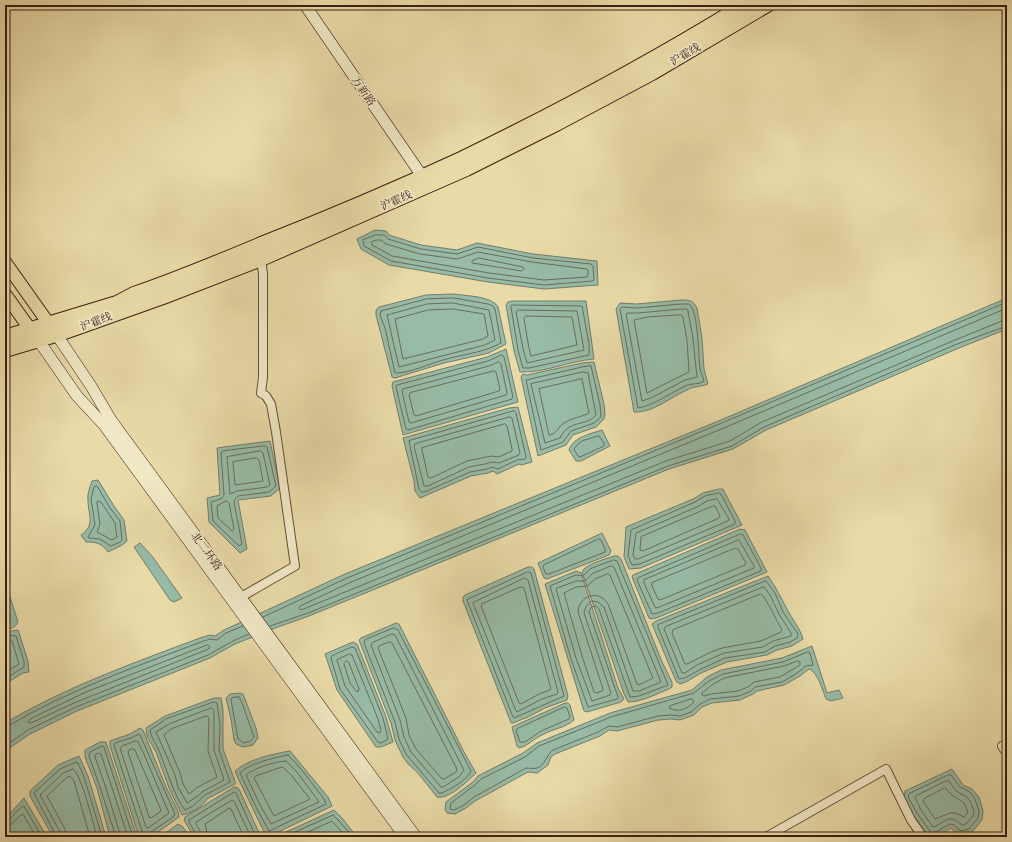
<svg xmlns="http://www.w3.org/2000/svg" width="1012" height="842" font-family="'Libre Caslon Text','Noto Serif SC',serif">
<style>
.water{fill:#97bba6;stroke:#737c6b}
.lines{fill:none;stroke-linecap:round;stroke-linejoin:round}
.shore{stroke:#6a6c5c;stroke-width:1}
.street-casing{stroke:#674d38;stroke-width:10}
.secondary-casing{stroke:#3c1e13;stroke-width:12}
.primary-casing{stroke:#3c1e13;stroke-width:14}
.highway-casing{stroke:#3c1e13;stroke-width:16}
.street{stroke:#f1e8c6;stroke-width:8}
.secondary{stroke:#f1e8c6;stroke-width:11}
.primary{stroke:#e9dba8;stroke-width:12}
.highway{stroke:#e9dba8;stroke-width:14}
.labels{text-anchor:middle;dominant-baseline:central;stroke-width:3.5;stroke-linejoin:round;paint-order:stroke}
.street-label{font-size:11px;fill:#3c1e13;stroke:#f1e8c6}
</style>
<rect width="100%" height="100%" fill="#e9dba8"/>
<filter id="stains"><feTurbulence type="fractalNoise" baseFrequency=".005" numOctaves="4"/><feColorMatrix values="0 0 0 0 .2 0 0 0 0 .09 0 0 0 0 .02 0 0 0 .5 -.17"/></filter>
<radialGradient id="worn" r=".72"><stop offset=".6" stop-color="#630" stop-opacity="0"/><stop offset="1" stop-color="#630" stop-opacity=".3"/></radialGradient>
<g class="water">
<polygon points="375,230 386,231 389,235 421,245 457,250 477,243 533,254 597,261 598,285 544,289 488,282 389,265 361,249 357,239"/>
<path d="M 454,294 C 466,296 492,296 498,307 L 506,344 L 489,353 L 444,363 L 395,378 L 392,377 L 376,315 L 376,310 L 379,307 L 426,295 Z"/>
<path d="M 1007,298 L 1007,329 L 959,348 L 766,430 L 733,449 L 669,469 L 309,616 L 278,627 L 235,644 L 210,658 L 77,711 L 30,734 L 5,751 L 5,723 C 66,687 133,663 200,638 L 210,635 L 215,636 L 224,630 L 345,574 L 716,422 Z"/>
<path d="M 681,300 C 689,300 693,300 697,308 L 702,338 L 704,369 L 708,384 C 701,387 693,386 687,390 C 671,397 653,413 634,412 L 616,309 L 620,303 L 637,304 Z"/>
<path d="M 512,301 L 586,301 L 594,359 C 569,361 545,373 520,372 L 514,351 L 506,305 L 508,302 Z"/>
<polygon points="506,349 518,402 403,435 392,386 393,382 487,357"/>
<polygon points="594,362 604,404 605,415 604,419 596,427 573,435 566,445 538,456 521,377 523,374 527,375 582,363"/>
<polygon points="518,407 532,462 521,465 519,464 497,474 493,471 488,473 471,476 420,498 415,491 414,481 403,438 509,408"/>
<polygon points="5,413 6,445 9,466 7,475 5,476"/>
<path d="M 602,430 L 610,446 L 581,461 L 576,461 L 569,450 C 573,437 590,434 602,430 Z"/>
<polygon points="270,441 280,488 271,496 238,500 247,549 240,553 209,522 207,498 220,495 217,448"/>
<path d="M 98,480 L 114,506 L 124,520 L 127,541 L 122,545 L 108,552 C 102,543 96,542 86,542 L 81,535 C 96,524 88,516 88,500 C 87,494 90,487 92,481 Z"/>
<polygon points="719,489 723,489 742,525 641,568 629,569 624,557 626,527 693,499 703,493"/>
<polygon points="740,529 745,530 767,572 659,617 652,619 649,618 632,577 633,575"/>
<polygon points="602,533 611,551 609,555 547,579 544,578 538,563"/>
<polygon points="140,543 152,556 182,598 174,602 170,600 134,547"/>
<path d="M 614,556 L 618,556 L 621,559 L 662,662 L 672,682 L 672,687 L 669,689 C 656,694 642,702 628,702 L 624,694 L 582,572 C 585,564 606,559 614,556 Z"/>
<polygon points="528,567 532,567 534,569 568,696 567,700 545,708 528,717 513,723 511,723 510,720 463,601 463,597 465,595"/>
<polygon points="576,571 581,573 618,688 624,699 621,702 587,712 584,711 545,584"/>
<path d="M 768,576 C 776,587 781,598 787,609 C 792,619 800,628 803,639 L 792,646 L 777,650 L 767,655 L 727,662 L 701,673 L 686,682 L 680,684 L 676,681 L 652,624 L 656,621 Z"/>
<path d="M 5,581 L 18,622 C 15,628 11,629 5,629 Z"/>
<path d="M 396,623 L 399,624 L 401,628 L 464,752 L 476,773 C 468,781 448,800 437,797 L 417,772 L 409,765 L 403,757 L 395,740 L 391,723 L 359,640 L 361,638 Z"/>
<polygon points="18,630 28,661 29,672 23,673 5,684 5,632"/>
<polygon points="353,642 357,644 386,717 393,742 381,747 376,747 337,690 325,654"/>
<path d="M 812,646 L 827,693 L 839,690 L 843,698 L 831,701 L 826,699 C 823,691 817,671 809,669 L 800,676 L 784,685 L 757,691 L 753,694 L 740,700 L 712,703 L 702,707 L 694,715 L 680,720 L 671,719 L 658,720 L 617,731 L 609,730 L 600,736 L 555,754 L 551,757 L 548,765 L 537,773 L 528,772 L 475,801 L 466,808 L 455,814 L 447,813 L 445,810 L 446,802 L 473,782 L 478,776 L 523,753 L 537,743 L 610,713 L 692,690 L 707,677 L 721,670 L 782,658 Z"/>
<polygon points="239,693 243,694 256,728 258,738 253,745 243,747 236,744 234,740 231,719 226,698 230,694"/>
<path d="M 214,698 L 221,698 L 223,710 L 223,749 L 235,781 L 235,784 L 207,799 C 203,806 190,814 182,815 L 169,788 L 156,752 L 147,736 L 146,728 L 165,716 Z"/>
<path d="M 565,703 L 568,703 L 570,705 L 574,720 C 565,728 552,729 542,735 C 533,739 528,746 519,748 L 517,746 L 512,727 Z"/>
<polygon points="140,728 143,730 166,787 178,811 179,817 151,837 139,837 110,746 110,741 130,734"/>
<polygon points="100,742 106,742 137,837 112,837 109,833 97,788 85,757 85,750"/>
<path d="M 290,751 L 328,797 L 332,806 L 270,836 L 265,834 L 237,776 L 235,771 C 249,759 272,754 290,751 Z"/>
<polygon points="79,756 88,776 106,837 53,837 30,796 30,791 58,765"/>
<path d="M 952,769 L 963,785 L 972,789 L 979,797 L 983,811 L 982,820 L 971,833 L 964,835 L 963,837 L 960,837 L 951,828 C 944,832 936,839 928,836 L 913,815 L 904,797 L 905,791 Z"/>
<polygon points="234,787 236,787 239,789 261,837 194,837 184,820 185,817"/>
<polygon points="24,798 47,837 5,837 5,819"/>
<polygon points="334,810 342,818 357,837 275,837"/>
<polygon points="178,824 183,827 190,837 160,837"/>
</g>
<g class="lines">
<g class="shore">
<polygon points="376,235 384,235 388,239 421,249 457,254 478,247 533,258 591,264 593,266 594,280 592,281 544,285 488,278 391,261 364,246 363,240"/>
<polygon points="377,240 381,240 386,244 420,254 457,259 478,252 532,262 587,269 588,270 588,275 587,277 544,280 489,273 392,256 372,245 372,242"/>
<polygon points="479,258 523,267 524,269 522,271 472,263 472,261"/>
<path d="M 454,298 L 488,304 L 493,306 L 495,309 L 501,343 C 483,353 463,354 443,360 C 428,364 411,373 395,373 L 385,328 L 380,315 L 381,311 L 426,299 Z"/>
<polygon points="453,303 489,310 495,340 485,345 399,367 387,315 427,304"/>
<path d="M 681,304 L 689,304 C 699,312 698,356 700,369 C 701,373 703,377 704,381 C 698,385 691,383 685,386 C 670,393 655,405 638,408 L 620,309 L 622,307 L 637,308 Z"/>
<polygon points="512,305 582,306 589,344 589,355 529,368 523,368 518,350 511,307"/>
<polyline points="1007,308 719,430 349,583 300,606 299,608 301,610 306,608 666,461 730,441 762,422 955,340 1002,321 1007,321"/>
<polygon points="453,309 484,314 488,336 483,339 403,359 395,319 428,310"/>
<polygon points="681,309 687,309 688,311 693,339 697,377 685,380 651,398 642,401 626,314 628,313 638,313"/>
<polygon points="518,310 577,311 584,350 527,363 523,349 516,312"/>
<polygon points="681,315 683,317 687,340 689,372 647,393 634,320 648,317"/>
<polygon points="526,316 572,317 577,345 531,356 529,348 524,319"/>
<polygon points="502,355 504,357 513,397 512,399 408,430 406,429 396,387 397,385 488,361"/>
<polygon points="499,362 501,364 507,393 506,395 411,423 409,422 402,391 403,389 489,366"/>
<polygon points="591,366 600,405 601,417 594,423 571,431 563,442 541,450 526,380 582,367"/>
<polygon points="494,371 496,372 500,389 499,391 416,416 414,415 409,395 410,393"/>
<path d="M 583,372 L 588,373 L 596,415 C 586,427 569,419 560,438 L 545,443 L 531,384 Z"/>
<path d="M 582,379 L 589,413 C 582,417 571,418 564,423 C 558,427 557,434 549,435 L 539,389 Z"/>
<path d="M 514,411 L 516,413 L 526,457 L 525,459 L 517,460 L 498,469 L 492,467 L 487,469 L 470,472 L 429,490 C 424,492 422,494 419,489 L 409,441 Z"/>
<polygon points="510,417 512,418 520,453 519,455 499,463 492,462 485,464 469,467 428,486 424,486 414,446 415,444"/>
<polygon points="505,424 507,426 512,449 512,451 499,457 491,456 467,461 431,478 428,477 422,450 422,448"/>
<polygon points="599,436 604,443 604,446 580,457 578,456 574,449 578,444 582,441"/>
<polygon points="265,446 267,447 276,486 269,492 238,496 235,499 234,502 242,544 239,546 213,521 211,502 221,499 224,495 221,453 223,451"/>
<polygon points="261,451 263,453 270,485 267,487 237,491 230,494 227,457"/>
<polygon points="257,458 259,460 263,481 235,485 233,462"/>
<polygon points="97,486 110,508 120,521 122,540 120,542 111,546 100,539 89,538 88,537 95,525 91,499 94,487"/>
<polygon points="719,493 721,494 735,521 735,524 640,564 632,565 628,556 631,530 695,502 705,496"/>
<polygon points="717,499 729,519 728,521 638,559 635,559 633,555 636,533 697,507 707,501"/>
<polygon points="98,501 101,502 115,523 117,537 112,540 97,532 100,524 97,503"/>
<polygon points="227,501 229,503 234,529 232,531 218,518 217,506"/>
<polygon points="713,506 715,506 720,516 719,518 643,551 640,550 641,537"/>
<polygon points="741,534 743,535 761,568 761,571 658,613 652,614 637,580 638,578"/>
<polygon points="599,539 601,540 605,549 605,552 549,574 546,574 543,567 544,565"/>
<polygon points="739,540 754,566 754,568 657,608 655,607 644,583 644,580"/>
<polygon points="736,548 738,549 746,563 745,565 660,600 658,599 652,586 652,583"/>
<polygon points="614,560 617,561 668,685 639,696 630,697 599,609 596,606 593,606 590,609 589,612 618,697 617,699 588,707 571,659 550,586 576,575 583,576 590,569"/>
<polygon points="611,566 614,567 661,682 639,691 633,691 604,607 598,602 592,601 586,606 584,613 611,693 610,695 592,701 576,658 556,589 557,588 576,581 585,581 592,574"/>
<polygon points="528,572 531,573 564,696 514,718 513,717 467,600"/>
<path d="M 608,574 L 610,575 L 653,678 L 639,685 L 637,684 L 608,604 C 599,589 579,595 578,612 L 603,689 L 602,691 L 596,693 L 594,692 L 582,656 L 564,593 L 576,587 L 587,586 L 595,579 Z"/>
<polygon points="525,578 528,580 558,692 557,694 542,699 517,712 516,711 473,603"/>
<polygon points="766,581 775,593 783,612 798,634 797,638 790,642 775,646 765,652 725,658 699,670 685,678 679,679 658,627 658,625"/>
<polygon points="521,587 524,588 551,689 550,690 539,694 521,704 519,703 481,606 482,604"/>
<polygon points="764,587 770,595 779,614 791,633 791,636 773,641 763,647 724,653 697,665 685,673 682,673 664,629 665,627"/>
<path d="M 761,594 C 766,597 777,622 782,630 L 781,632 L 761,641 L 722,648 L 711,652 L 687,664 L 685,664 L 672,633 L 673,630 Z"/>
<polyline points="263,617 347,578 717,425 1007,302"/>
<polyline points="270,626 308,613 668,466 732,446 764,427 957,344 1007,326"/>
<path d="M 394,628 L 398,630 L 471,771 C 466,781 452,788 442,793 L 439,793 L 406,754 L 399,739 L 395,722 L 364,643 L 365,640 Z"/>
<polygon points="392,634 395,635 464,770 459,777 443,787 441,787 411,752 404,737 400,720 371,645 372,643"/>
<polyline points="5,635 16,636 24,661 24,667 5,679"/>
<polyline points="5,641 12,641 19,664 5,673"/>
<polygon points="390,642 392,643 457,769 456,772 444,779 442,779 416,749 409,735 406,718 378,648 379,646"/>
<polygon points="208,645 210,648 206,650 74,703 31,723 28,722 29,720 36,716 86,692"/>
<polygon points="352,647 355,648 383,718 388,739 381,743 378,742 340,689 331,658 332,656"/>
<path d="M 808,652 L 810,653 L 813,665 L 806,666 L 797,673 L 782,682 L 755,687 L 751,691 L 739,696 L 710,699 L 700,704 L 691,712 L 680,716 L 671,715 L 658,716 L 617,727 L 609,726 L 598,732 L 553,750 C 546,756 545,765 537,768 C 534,769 529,768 526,768 L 474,797 L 464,805 L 454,810 L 450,809 L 451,803 L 475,785 L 481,779 L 525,757 L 539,746 L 611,717 L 694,693 L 709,681 L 723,674 L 783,662 Z"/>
<polygon points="350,654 352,655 378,719 381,731 380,733 377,732 345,686 337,660"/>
<polygon points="347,661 349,663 359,689 358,692 356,691 350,683 344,664"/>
<polygon points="798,661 800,662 800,665 780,677 754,682 748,687 738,691 711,694 704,696 702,695 702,693 712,685 724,678 784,666"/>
<polygon points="239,697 242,703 254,737 250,741 244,743 238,739 231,700 232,698"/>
<path d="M 692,699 L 694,702 C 687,709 679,713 669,708 L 670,706 Z"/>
<path d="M 214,702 L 217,703 L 220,725 L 219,750 L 230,782 L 205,795 L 193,806 L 185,810 C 174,796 167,770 160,753 C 157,745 151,738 150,730 L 166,719 Z"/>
<polygon points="565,707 567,708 570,717 569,719 541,731 525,742 520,742 516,731 517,729"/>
<polygon points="212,708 214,711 214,750 224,780 202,792 198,796 187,803 178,787 175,775 156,732 169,724"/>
<polygon points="207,716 209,718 208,751 217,777 198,787 189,794 183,784 180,773 164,735 171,729"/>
<path d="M 5,727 L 8,726 C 69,690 135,667 201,642 L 210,639 L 217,640 L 226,633 L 243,626"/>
<polygon points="136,741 138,742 143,752 169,813 148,828 146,827 120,748 122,746"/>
<polyline points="5,746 28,730 76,707 208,655 233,641 249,634"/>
<polygon points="133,749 135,750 137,755 161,810 160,812 151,818 149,817 128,752 129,750"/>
<path d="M 288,755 L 301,769 L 324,799 L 326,804 L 269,831 L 256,807 L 240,773 C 248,764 276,757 288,755 Z"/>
<path d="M 286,761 L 297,772 L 319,802 L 271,824 L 260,805 L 246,775 C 256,767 274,762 286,761 Z"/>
<polygon points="283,767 292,776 310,799 274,816 254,778 256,776"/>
<polygon points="948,775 951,775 960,787 970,792 975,799 979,811 978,818 969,829 961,831 954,825 950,824 932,834 917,813 908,797 909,794"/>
<path d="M 946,781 L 949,781 L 956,791 L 967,797 L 970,801 L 974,811 L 973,816 L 966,824 L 962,825 C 948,812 946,823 933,827 L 921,810 L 915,798 L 916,796 Z"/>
<polygon points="945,788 953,796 963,802 965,805 968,813 964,817 956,813 950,813 935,819 923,801 924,799"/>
<path d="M 5,821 C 13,820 16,809 24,806 L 42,837"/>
<path d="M 5,826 C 14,826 16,817 23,814 L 36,837"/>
<polyline points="56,837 55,834 34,793 60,769 76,762 78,763 84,777 102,837"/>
<path d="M 61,837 L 60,832 L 40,795 L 63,773 L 73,769 C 82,776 93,823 97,837"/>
<polyline points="67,837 65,829 47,796 66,778 70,776 74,781 90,837"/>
<polyline points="116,837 100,787 89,756 90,752 102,746 104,747 132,834 135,837"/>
<polyline points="121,837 105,785 95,757 95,755 98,753 101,754 128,837"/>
<polyline points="139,837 141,835 142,831 114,745 115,743 131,738 139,734 140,735 175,814 173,817 151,832 149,837"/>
<polyline points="197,837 196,834 189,822 189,820 234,792 236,793 256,837"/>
<path d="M 202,837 C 202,831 196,827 196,822 L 232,800 L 234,801 L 251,837"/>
<polyline points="208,837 205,824 229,808 231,809 244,837"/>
<polyline points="284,837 333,815 339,821 353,837"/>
<polyline points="297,837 332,821 346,837"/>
</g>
<defs>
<g id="street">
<polyline points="723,5 728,15"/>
<polyline points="241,597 295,566 276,432 271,404 266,396 261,393 263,377 263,274 261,259"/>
<polyline points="1002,746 1003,748 1007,753"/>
<polyline points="766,837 886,769 911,820 923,837"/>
</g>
<g id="secondary">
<polyline points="305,5 422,176"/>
<polyline points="52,328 91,386 111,420 416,837"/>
<polyline points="34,334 77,396 104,425 405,837"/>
</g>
<g id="primary">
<polyline points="5,262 49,324"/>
<polyline points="5,294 30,329"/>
</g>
<g id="highway">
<path d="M 5,337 L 117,303 L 134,294 C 178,279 221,261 264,243 C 330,217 396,189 461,159 C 558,112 653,61 744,5"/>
<polyline points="5,350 62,333 163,297 261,259 466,169 556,124 652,73 767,5"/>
</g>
</defs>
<use href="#street" class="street-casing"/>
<use href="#secondary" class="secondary-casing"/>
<use href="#primary" class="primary-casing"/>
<use href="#highway" class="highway-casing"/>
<use href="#street" class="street"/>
<use href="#secondary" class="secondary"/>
<use href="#primary" class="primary"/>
<use href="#highway" class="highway"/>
</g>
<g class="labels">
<g class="street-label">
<text transform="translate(685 54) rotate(-30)">沪霍线</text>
<text transform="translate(364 91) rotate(56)">万新路</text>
<text transform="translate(396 200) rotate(-24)">沪霍线</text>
<text transform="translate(96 321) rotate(-20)">沪霍线</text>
<text transform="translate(207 551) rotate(54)">北二环路</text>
</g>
</g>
<rect width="1012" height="842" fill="none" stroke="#e9dba8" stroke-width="20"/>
<rect x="6" y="6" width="1000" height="830" fill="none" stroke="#3c1e13" stroke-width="2"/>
<rect x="10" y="10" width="992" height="822" fill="none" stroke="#3c1e13"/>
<rect width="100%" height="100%" filter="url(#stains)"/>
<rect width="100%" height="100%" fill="url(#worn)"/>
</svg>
